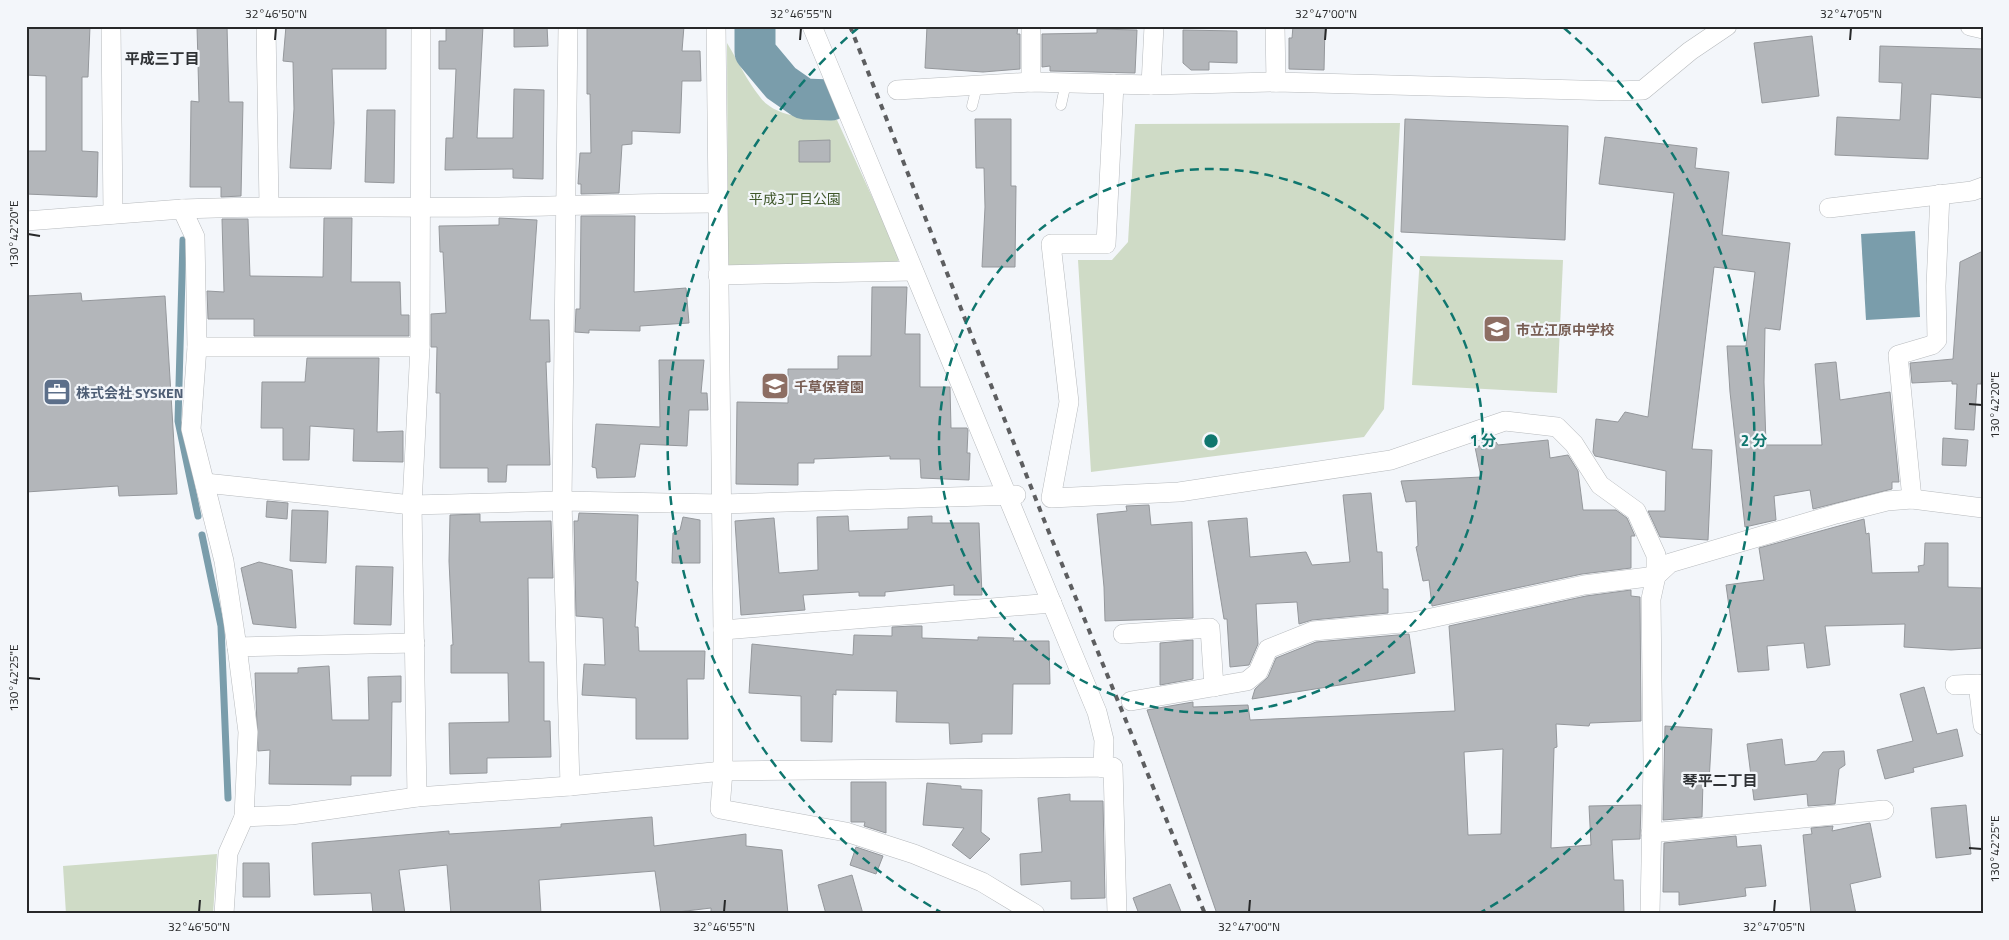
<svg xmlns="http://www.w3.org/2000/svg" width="2009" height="940" font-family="'Titillium Web','Noto Sans JP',sans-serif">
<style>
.green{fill:#cfdbc6}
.water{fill:#7a9dab}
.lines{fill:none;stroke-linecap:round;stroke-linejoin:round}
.stream{stroke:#7a9dab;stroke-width:7}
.river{stroke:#7a9dab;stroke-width:41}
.building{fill:#b3b6ba;stroke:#95989c;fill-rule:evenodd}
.service-casing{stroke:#b7babd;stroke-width:11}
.minor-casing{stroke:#b7babd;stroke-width:20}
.service{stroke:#fff;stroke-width:10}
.minor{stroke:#fff;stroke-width:19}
.rail{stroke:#5d5e60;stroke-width:4;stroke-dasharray:6 6;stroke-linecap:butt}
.ticks{fill:none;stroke:#272829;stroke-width:2}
.ring{fill:none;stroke:#0f766e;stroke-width:2.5;stroke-dasharray:9 6}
.labels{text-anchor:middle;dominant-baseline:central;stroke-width:4.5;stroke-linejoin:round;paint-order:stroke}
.park-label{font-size:14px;fill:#3f572a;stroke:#f3f6fa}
.education-label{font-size:14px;font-weight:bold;fill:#785e54;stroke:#f3f6fa;text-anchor:start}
.service-label{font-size:14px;font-weight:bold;fill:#4e5e75;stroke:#f3f6fa;text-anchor:start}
.neighbourhood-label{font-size:15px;font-weight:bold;fill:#2f3235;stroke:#f3f6fa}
.centre{fill:#0f766e;stroke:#f3f6fa;stroke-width:2.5}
.ring-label{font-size:15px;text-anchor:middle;font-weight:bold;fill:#0f766e;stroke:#f3f6fa;stroke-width:4.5;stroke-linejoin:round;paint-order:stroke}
.neatline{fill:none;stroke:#272829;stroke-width:2}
.ticks-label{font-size:12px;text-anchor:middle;fill:#272829}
</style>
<rect width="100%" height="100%" fill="#f3f6fa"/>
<g class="green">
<path d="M 727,43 C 738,61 747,81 760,97 C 776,119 812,118 837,120 L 900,258 L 894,266 L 728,266 Z"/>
<polygon points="1400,123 1384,409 1364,437 1091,472 1078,260 1112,260 1128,242 1135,124"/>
<polygon points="1420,256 1563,260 1557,393 1412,385"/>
<polygon points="217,854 213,914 66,914 63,866"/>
</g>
<polygon class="water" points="1915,231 1920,317 1866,320 1861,234"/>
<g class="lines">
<g class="stream">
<polyline points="183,240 178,421 198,516"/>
<polyline points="202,535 221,626 228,798"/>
</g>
<polyline class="river" points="755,26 755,52 781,83 804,99 831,100"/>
</g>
<g class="building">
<polygon points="26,26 90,26 88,77 82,77 82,151 98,152 97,197 26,194 26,151 46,151 46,76 26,75"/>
<polygon points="197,26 227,26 229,102 243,102 241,196 221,197 221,187 190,187 191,101 199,102"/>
<polygon points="286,26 386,26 386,69 332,69 334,123 331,169 290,168 294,109 293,62 283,61"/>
<polygon points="446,26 483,26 477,138 513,138 514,89 544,90 543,179 513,178 513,169 445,170 446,138 453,138 456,69 439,69 439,41 446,41"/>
<polygon points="514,26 547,26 548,46 514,47"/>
<polygon points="587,26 684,26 682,51 700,51 701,81 682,81 680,133 632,131 632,144 622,145 619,193 581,194 581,184 578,184 580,153 591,153 590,94 587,94"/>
<polygon points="927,26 1018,26 1017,34 1020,34 1020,69 983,72 925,68"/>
<polygon points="1293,26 1325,26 1324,70 1289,69 1289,38 1292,38"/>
<polygon points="1097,29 1137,30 1135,73 1050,71 1050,66 1042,67 1042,34 1097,33"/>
<polygon points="1183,30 1237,31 1237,63 1209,62 1209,70 1191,70 1183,63"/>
<polygon points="1812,36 1819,96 1762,103 1754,43"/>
<polygon points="1880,46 1983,49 1983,98 1931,94 1928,159 1835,155 1837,117 1900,120 1902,83 1879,82"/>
<polygon points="367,110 395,110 394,183 365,182"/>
<polygon points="975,119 1011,119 1011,186 1016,186 1015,267 982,267 985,207 984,168 976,168"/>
<polygon points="1405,119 1568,126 1565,240 1401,232"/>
<polygon points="1605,137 1697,148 1695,168 1729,172 1722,235 1790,243 1780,330 1765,328 1764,382 1766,445 1822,445 1815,364 1836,362 1840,400 1890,392 1899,482 1892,482 1892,489 1813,509 1810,490 1774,496 1776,520 1745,527 1730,392 1727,346 1746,346 1755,272 1714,267 1692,449 1712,450 1708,540 1660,537 1648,511 1665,511 1666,471 1595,456 1593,452 1596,419 1618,422 1625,412 1648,417 1674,193 1599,184"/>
<polygon points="830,140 830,162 799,162 799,141"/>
<polygon points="581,216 635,216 634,292 686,288 689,323 640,326 640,331 589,330 589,333 575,332 576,309 580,309"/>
<polygon points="324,218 352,218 351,282 400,282 401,315 409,315 409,336 254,336 254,319 208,319 207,291 224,292 222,219 248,219 250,276 323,277"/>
<polygon points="499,218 537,220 530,320 549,320 550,362 546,362 550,465 507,465 506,482 488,482 488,468 440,468 440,393 436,393 437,347 431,347 431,314 446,313 443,252 440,252 439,226 499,225"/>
<polygon points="1983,251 1983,367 1981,384 1977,384 1974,430 1955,429 1957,384 1952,384 1952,381 1912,383 1910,363 1953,359 1960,262"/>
<polygon points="872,287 907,287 905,334 920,334 920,387 950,387 951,428 967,428 968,430 967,453 970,453 969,480 921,478 920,459 890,459 890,456 814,459 814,463 798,463 798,485 736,484 737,402 788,403 788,369 838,369 838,356 871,356"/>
<polygon points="81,293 82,301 165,296 177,494 119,496 118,486 26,492 26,296"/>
<polygon points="307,358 379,358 377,432 403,431 403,462 353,461 354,429 310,426 309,460 283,460 283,428 261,428 262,382 305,382"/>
<polygon points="659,360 704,360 701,393 707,393 708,410 689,410 687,446 640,444 635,477 597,478 596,468 592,467 596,424 660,427"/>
<polygon points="1943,438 1968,440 1966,466 1942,465"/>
<polygon points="1548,440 1550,458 1568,455 1578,471 1583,510 1616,510 1627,518 1635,536 1631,536 1631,568 1582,574 1432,606 1429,580 1423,581 1416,547 1418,546 1416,501 1406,502 1401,481 1481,477 1475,447 1496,442 1498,445"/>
<polygon points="1371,493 1377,552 1382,552 1383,589 1388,589 1388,613 1312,620 1299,624 1297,602 1256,604 1258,644 1249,665 1230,667 1227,619 1224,619 1208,521 1247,518 1250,557 1306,552 1312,565 1350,562 1343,495"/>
<polygon points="267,501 288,503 287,519 266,517"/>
<polygon points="1149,505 1151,525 1192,522 1193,618 1105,621 1104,587 1097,514 1127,511 1126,506"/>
<polygon points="292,510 328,511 326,563 290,561"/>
<polygon points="579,513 638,515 636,581 638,582 635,627 638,627 639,651 705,651 704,679 687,679 688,739 636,739 636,698 582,695 584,664 605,665 603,618 576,616 574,521 578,521"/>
<polygon points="480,514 480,522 551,521 553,578 528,578 529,662 544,662 544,721 550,721 551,757 487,758 487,773 450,774 449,723 509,722 508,673 451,673 451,645 453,645 449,561 450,515"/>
<polygon points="848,516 849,531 908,529 908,517 932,516 932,523 979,523 982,595 954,595 954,585 885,592 885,596 859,596 859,592 803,595 805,610 741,615 735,521 774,518 779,573 818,570 817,517"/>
<polygon points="683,517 700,520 700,563 672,563 673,533 680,530"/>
<polygon points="1864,519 1866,534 1869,533 1872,573 1919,572 1918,566 1924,565 1925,543 1948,543 1948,587 1983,588 1983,648 1951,650 1904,647 1905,624 1825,626 1830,665 1807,668 1804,643 1767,646 1769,670 1738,672 1726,585 1764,580 1759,548"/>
<polygon points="259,562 292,570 296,628 253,624 241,568"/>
<polygon points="356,566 393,567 391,625 354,624"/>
<path d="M 1631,590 L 1631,596 L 1640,597 L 1641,721 L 1590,723 L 1589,726 L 1556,724 L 1557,747 L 1554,748 L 1551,848 L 1591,845 L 1589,806 L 1641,805 L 1640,839 L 1612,840 L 1614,880 L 1623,880 L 1624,913 L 1217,914 L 1147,710 L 1193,702 L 1193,707 L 1248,705 L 1250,720 L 1455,711 L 1449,626 L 1586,596 ZM 1503,749 L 1501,834 L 1468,835 L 1464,752 Z"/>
<polygon points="913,626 922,626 922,638 978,640 978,637 1014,638 1013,641 1049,641 1050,684 1013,684 1012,734 982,734 982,742 950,744 949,723 896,722 897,691 836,690 836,695 833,694 832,742 801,741 801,696 749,693 752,644 853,655 854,635 892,636 892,627"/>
<polygon points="1409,634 1415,673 1252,699 1255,689 1268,677 1276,658 1316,642"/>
<polygon points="1193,640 1193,679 1160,685 1160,643"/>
<polygon points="329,666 332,720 369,720 368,677 401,676 401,702 392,702 391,776 351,776 351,785 269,784 270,750 258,751 255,673 298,673 298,668"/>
<polygon points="1924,687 1937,734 1957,729 1963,756 1913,768 1914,772 1885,779 1877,750 1913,741 1900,694"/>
<polygon points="1665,726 1712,729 1709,782 1703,781 1702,817 1663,820"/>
<polygon points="1782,739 1785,765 1816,761 1823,752 1844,751 1845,765 1839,769 1835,804 1808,806 1807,794 1754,800 1747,744"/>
<polygon points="851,782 886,782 886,833 864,826 865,822 851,822"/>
<polygon points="927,783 961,786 961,789 982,790 981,832 990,839 970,859 952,845 964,828 923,825"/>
<polygon points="1070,794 1070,801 1103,801 1105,898 1071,899 1071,881 1021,885 1020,854 1042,852 1038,798"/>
<polygon points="1966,805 1971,854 1936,858 1931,808"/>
<polygon points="652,817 654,846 746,834 746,846 782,850 788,914 711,914 711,908 661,914 655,871 539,880 541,914 451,914 447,865 399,870 405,914 373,914 371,893 314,895 312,843 449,831 449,834 561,827 561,824"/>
<polygon points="1870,823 1881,877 1850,884 1856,914 1811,914 1803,835 1812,834 1811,828 1833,826 1832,831"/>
<polygon points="1736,836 1737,847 1761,845 1766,886 1745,888 1746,896 1679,905 1679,892 1663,892 1664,843"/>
<polygon points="856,847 883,856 876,874 850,865"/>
<polygon points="243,863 269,863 270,897 243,897"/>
<polygon points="852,875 863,914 826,914 818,885"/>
<polygon points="1170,884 1182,914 1139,914 1133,898"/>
</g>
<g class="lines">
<defs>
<g id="service">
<polyline points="1061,105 1066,83"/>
<polyline points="972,106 977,86"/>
</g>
<g id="minor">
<polyline points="111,26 113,214"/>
<polyline points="266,26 269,206"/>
<polyline points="568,26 562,501 570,786"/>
<polyline points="716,26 723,630 723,771 720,809 846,832 914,854 982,882 1035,914"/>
<polyline points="812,26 1097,712 1104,740 1103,768"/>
<polyline points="1031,26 1031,82"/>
<polyline points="1275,26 1276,82"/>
<polyline points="1970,26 1983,29"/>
<polyline points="1114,84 1106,244 1051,244 1069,402 1051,498 1179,492 1391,460 1505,421 1557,427 1574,444 1600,485 1636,511 1656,555 1656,576 1651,599 1653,762 1650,914"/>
<polyline points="1151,85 1154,26"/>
<polyline points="897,90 1031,82 1151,85 1276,82 1617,91 1643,90 1690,51 1727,26"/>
<polyline points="1829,208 1972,191 1983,187"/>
<path d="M 182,209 C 285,205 387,208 489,207 C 565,206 641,203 717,203"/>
<polyline points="26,221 182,209 195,237 197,347 191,429 224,561 237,647 248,732 244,817 291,815 417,797 570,786 723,771 1113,767 1117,914"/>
<polyline points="718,275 912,271"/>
<polyline points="197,347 420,347"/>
<polyline points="205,483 412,505 562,501 722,504 1016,495"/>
<polyline points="1912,499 1898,355 1932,345 1937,340 1936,286 1940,194"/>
<polyline points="723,630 1052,603"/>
<polyline points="1123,634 1210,628 1214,687"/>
<polyline points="237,647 415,643"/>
<polyline points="1955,685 1978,684 1983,725"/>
<polyline points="1131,701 1247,681 1258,672 1268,649 1313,631 1413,622 1584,585 1656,576 1670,563 1836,514 1887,501 1912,499 1983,508"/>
<polyline points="417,797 412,505 420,347 421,26"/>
<polyline points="1651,833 1884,810"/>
<polyline points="224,914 228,853 244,817"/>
</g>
</defs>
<use href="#service" class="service-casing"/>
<use href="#minor" class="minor-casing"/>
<use href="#service" class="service"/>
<use href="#minor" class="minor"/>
<polyline class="rail" points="850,26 1046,525 1205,914"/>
</g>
<path class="ticks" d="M 275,40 L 276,28M 800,40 L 801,28M 1325,40 L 1326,28M 1850,40 L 1851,28M 28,234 L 40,236M 1969,404 L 1982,405M 28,678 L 40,679M 1969,848 L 1982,849M 199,912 L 200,900M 724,912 L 725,900M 1249,912 L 1250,900M 1774,912 L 1775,900"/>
<g class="ring">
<circle cx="1211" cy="441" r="272"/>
<path d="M944 914A543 543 0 0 1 858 28M1564 28A543 543 0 0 1 1478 914"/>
</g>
<defs>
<symbol id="school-square" viewBox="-11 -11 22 22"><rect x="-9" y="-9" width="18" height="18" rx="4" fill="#8d6e63" stroke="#f3f6fa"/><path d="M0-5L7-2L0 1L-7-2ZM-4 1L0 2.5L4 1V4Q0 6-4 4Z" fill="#fff"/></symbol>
<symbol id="office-square" viewBox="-11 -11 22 22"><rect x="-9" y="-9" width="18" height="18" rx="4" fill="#5c6f8a" stroke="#f3f6fa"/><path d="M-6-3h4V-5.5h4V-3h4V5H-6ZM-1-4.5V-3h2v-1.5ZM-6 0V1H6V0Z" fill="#fff"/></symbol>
</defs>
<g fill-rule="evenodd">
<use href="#school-square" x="1481" y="313" width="32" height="32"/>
<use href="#school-square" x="759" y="370" width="32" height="32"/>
<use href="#office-square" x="41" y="376" width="32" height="32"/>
</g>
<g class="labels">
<g class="park-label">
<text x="795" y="198">平成3丁目公園</text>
</g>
<g class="education-label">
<text x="1516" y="329">市立江原中学校</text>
<text x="794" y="386">千草保育園</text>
</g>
<g class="service-label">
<text x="76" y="392">株式会社 SYSKEN</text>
</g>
<g class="neighbourhood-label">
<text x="162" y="58">平成三丁目</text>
<text x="1720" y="780">琴平二丁目</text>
</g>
</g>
<circle cx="1211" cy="441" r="8" class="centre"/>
<g class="ring-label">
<text x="1483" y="446">1 分</text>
<text x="1754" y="446">2 分</text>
</g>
<rect width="2009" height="940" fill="none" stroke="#f3f6fa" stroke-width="55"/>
<rect x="28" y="28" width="1954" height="884" class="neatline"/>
<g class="ticks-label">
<text x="276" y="18">32°46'50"N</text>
<text x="801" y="18">32°46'55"N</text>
<text x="1326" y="18">32°47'00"N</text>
<text x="1851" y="18">32°47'05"N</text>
<text transform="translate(14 234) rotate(-90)" y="4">130°42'20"E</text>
<text transform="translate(1995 405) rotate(-90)" y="4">130°42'20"E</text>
<text transform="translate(14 678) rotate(-90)" y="4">130°42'25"E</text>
<text transform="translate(1995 849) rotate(-90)" y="4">130°42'25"E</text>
<text x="199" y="931">32°46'50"N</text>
<text x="724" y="931">32°46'55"N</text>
<text x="1249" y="931">32°47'00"N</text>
<text x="1774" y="931">32°47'05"N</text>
</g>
</svg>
